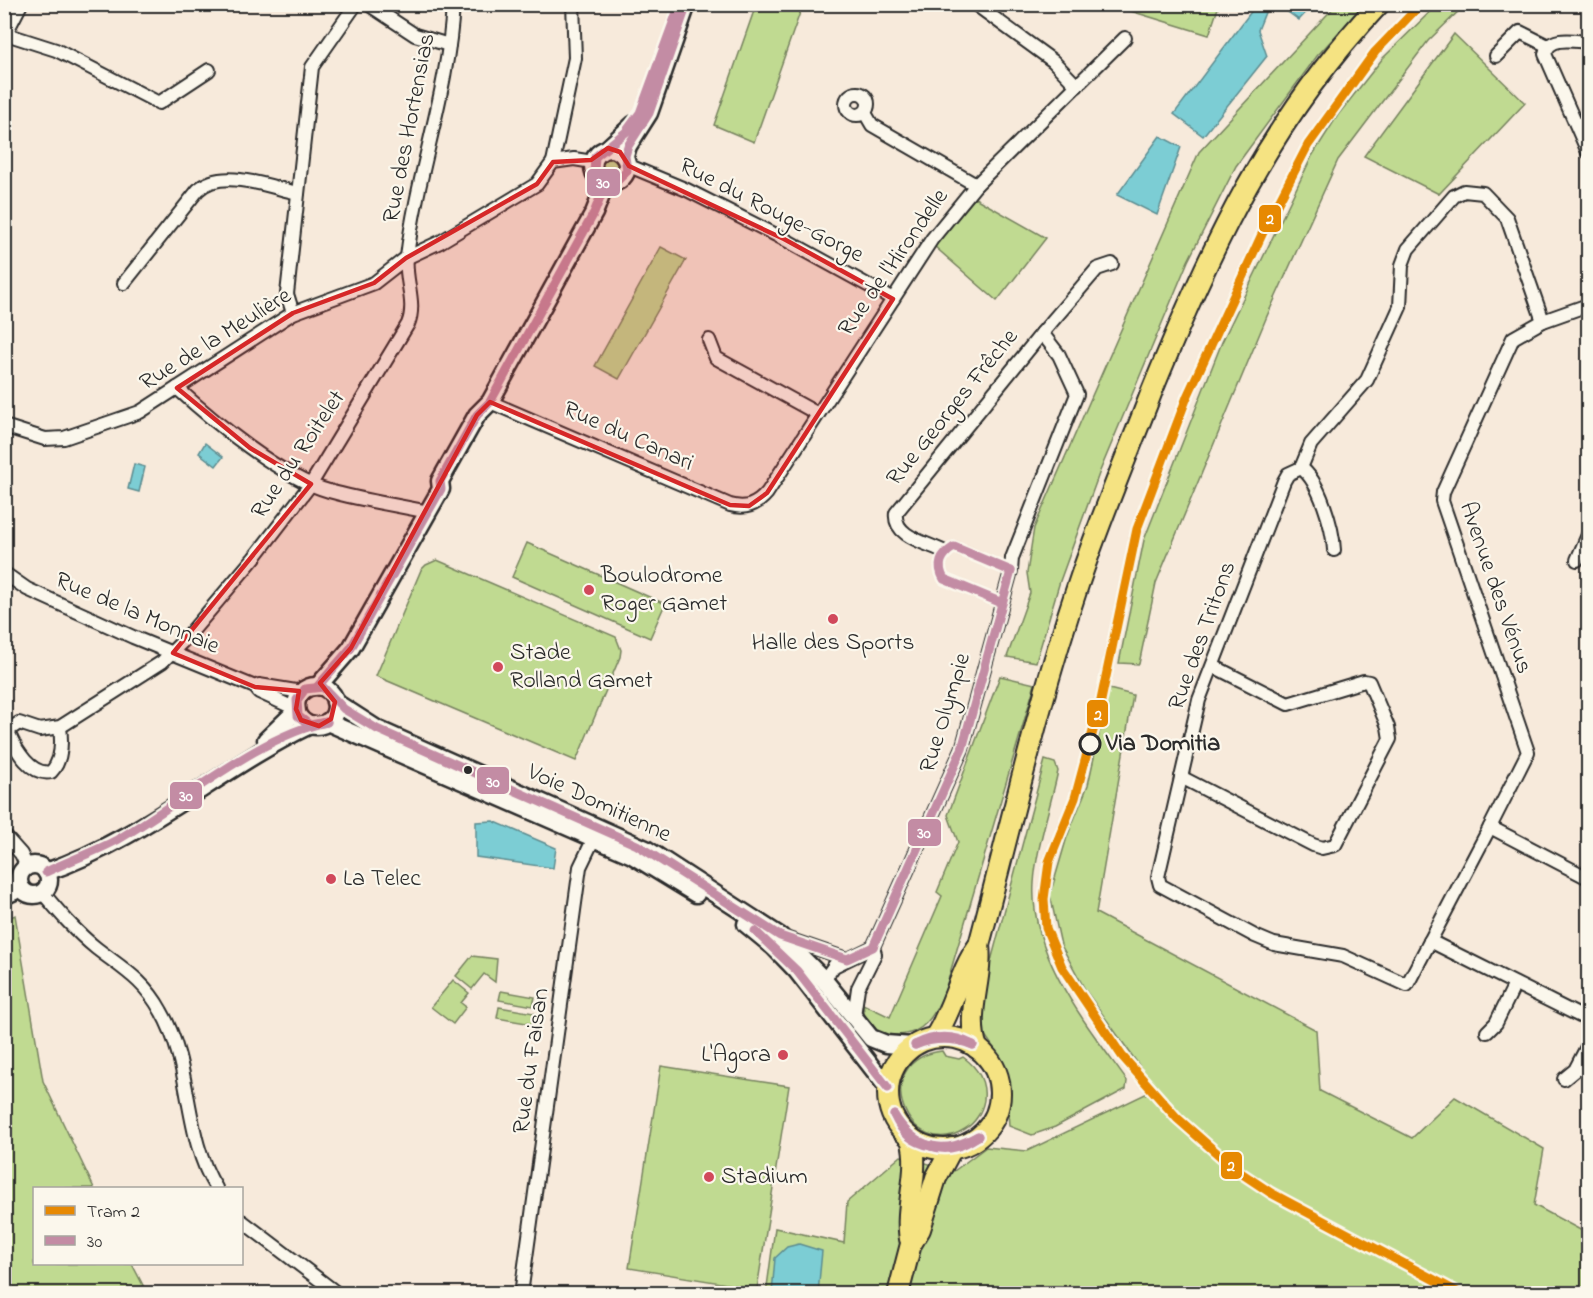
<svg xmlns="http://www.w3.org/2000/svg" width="1593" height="1298" font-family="'Indie Flower',sans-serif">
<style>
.green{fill:#c0da91;stroke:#76825e;stroke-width:1.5}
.water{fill:#7ccdd4;stroke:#5c8c90;stroke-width:1.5}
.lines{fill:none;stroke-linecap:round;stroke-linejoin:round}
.street-casing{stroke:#2b2b2b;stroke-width:16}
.secondary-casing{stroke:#2b2b2b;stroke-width:21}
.primary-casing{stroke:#2b2b2b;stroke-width:24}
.street{stroke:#fbf7ec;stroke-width:12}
.secondary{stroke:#fbf7ec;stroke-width:16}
.primary{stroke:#f5e382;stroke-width:20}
.bus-1-casing{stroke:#fbf7ec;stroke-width:14}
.bus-1{stroke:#c38ca4;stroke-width:9}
.tram-1-casing{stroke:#fbf7ec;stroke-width:14}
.tram-1{stroke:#e78902;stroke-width:9}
.marked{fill:#d62828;fill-opacity:0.2;stroke:#d62828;stroke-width:4.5;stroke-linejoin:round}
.poi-dot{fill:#d1495b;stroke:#fbf7ec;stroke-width:2}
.stop-dot{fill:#fbf7ec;stroke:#2b2b2b;stroke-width:3}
.bus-dot{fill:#2b2b2b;stroke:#fbf7ec;stroke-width:2}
.labels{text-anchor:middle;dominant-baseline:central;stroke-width:4.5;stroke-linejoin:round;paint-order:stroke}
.street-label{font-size:24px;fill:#2b2b2b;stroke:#fbf7ec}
.poi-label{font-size:24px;fill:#2b2b2b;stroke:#fbf7ec;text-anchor:start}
.stop-label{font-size:24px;font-weight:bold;fill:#2b2b2b;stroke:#fbf7ec;text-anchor:start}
.line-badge{stroke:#fbf7ec;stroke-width:2}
.badge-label{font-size:16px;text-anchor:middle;font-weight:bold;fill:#fff}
</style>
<rect width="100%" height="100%" fill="#f7eadb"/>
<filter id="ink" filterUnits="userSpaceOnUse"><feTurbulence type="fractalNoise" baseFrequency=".0167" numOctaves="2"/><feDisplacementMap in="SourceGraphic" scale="12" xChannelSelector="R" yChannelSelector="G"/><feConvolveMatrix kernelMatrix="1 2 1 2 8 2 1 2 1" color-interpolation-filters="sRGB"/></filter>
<g filter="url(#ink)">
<g class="green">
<polygon points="795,4 802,7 754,142 714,125 756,5"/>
<polygon points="1337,4 1364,5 1317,56 1236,166 1188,261 1100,471 1060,581 1036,662 1007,657 1030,593 1027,573 1034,528 1199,152"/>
<polygon points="1438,4 1465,5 1428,41 1338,160 1267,316 1156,583 1139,664 1119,663 1144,540 1222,342 1312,156 1338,115 1383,58"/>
<polygon points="1111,5 1219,4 1219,5 1209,35"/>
<polygon points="1454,34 1525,103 1439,194 1364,156"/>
<circle cx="609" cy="165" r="10"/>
<polygon points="975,198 1046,238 997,301 934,246"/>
<polygon points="661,247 686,260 619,379 595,366"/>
<polygon points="527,543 665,604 650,638 512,577"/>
<polygon points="437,560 616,637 621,650 620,657 576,761 376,676 421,570 426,565"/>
<path d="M 1000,676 L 1035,684 L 945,990 C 932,1024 917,1041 879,1033 L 865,1018 L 863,1004 L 890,1017 L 942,896 L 937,892 L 958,842 L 948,815 Z"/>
<polygon points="1109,689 1133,695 1096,913 1316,1030 1320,1091 1412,1138 1455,1097 1544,1149 1534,1205 1588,1234 1588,1293 766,1294 775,1228 844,1243 847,1202 901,1156 954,1171 986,1147 1027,1151 1156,1089 1086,991 1061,945 1050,895 1067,837 1088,785"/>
<path d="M 1045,760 L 1055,763 L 1058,771 C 1051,805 1036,849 1034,883 C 1029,955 1087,1025 1127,1081 L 1126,1089 L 1055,1127 L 1032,1135 L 1009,1126 L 1006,1078 L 994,1048 L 982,1031 L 984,987 Z"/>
<polygon points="15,915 43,1081 94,1188 34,1188 34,1264 132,1264 147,1293 5,1293 4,920"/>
<polygon points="472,956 497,959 495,982 484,974 472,989 456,976"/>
<polygon points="453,980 469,993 461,1003 466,1007 453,1024 431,1007"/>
<polygon points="501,991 535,997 533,1006 499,1000"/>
<polygon points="499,1007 534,1013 532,1024 497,1018"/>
<path d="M 942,1051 L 945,1056 L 959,1059 L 963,1057 C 977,1067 986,1081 984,1100 C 982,1112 975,1123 965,1129 C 908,1165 866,1060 942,1051 Z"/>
<polygon points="661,1066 789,1086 757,1289 629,1268"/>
</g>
<g class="water">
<polygon points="1256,5 1266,10 1258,30 1267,56 1203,136 1174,114"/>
<polygon points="1278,5 1313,5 1299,20"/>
<polygon points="1160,136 1181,147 1157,215 1117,195"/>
<polygon points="205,443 223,457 216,466 199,453"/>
<polygon points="134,464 145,467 139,492 128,489"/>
<polygon points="493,821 556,848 553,868 476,857 476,822"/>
<polygon points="799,1244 822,1251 818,1293 772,1293 775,1258 787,1247"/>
</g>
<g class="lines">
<defs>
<g id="street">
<polyline points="368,4 415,35 449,45"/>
<polyline points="975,4 1053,61 1077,86"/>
<polyline points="6,34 56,50 159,103 209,70"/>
<polyline points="4,37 21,4"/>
<path d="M 1588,42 C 1574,41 1549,35 1545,54 L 1588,152"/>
<polyline points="1496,56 1520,32 1548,46"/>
<circle cx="857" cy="104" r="11"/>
<polyline points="865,113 872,125 976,185"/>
<polyline points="553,162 575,58 573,4"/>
<polyline points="627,165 687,190 784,239 893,299"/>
<path d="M 124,283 L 198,190 C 221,167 269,187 298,193"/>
<polyline points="1588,305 1543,321 1513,338 1443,492 1442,501 1528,752 1490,827 1588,878"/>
<polyline points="293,313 287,294 312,67 356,4"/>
<polyline points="1042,333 1097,269 1112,264"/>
<polyline points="709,340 716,358 818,414"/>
<path d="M 177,388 C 213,421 282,478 329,491 C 361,500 395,505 428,512"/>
<path d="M 490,402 L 730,505 C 745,509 756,506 767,493 L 932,239 L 976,185 L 1125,38"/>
<polyline points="4,426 45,439 64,438 140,412 293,313 374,283 406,258 440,242 537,184 553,162 574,159 593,162"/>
<polyline points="1301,468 1288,474 1284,481 1199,700 1158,877 1160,885 1255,936 1274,944 1343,956 1407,985 1490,827"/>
<polyline points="1301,468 1311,444 1367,380 1400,307 1402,265 1408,249 1454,196 1464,191 1483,193 1507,218 1543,321"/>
<path d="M 1301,468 C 1319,480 1333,528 1334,550"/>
<polyline points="1577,560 1588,535"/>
<polyline points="4,573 27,589 133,637 255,687 259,692 296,709"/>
<polyline points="255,687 259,685 302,692"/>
<path d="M 60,727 C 62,742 62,761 51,772 C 31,776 16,750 9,734 L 10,729 L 19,723 L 40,730 L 60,727 L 162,662 L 188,636 L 254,558 L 311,484 L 408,324 C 417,303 404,279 407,257 C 417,172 449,90 453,4"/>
<polyline points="1181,777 1313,845 1322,848 1335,845 1390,739 1388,727 1369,682 1364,681 1288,704 1213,666"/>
<polyline points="4,835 21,854 27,867"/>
<path d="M 42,892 C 59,912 76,932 96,948 C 123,969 144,980 161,1011 C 193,1066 183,1135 216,1188"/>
<polyline points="783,937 847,959"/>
<polyline points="1430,941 1588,1020"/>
<path d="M 824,980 L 834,966 L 873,947 L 962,749 L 1011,571 L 1012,558 L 1077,394 L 1059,355 L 1042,333 L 896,513 C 893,537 928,543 945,552"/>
<polyline points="854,1016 858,988 875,954 873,947"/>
<polyline points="1487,1032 1496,1023 1515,984"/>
<polyline points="1564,1079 1575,1070 1588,1045"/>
<polyline points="242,1221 338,1294"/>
<polyline points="521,1294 580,867 594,838"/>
</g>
<g id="secondary">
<polyline points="608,148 634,124"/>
<circle cx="610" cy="166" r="17"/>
<polyline points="625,156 628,146 649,113 687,4"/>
<polyline points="318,686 351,648 441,489 440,481 477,415 490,402 594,213 606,183"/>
<circle cx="316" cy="706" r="20"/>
<polyline points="335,702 377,729 646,849 780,936 824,980 871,1038 886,1044 912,1046"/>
<polyline points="327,722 632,855 696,894"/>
<polyline points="266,740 296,711"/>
<circle cx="34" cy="880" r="15"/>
<path d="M 46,872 C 142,840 220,768 310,725"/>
<polyline points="4,896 21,888"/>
<polyline points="746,924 774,947 797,971 888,1088"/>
</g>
<g id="primary">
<path d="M 935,1037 C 954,1008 959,972 979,945 C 1011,825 1038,703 1078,585 C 1100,519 1127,456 1152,391 C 1212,245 1269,121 1379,4"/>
<circle cx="944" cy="1093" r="56"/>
<path d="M 977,1048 C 965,1013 983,980 979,945"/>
<path d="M 910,1239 C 904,1205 921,1172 911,1138"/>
<polyline points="898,1294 911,1244 920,1229 936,1178 952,1148"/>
</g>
</defs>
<use href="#street" class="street-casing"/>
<use href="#secondary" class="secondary-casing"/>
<use href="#primary" class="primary-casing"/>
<use href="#street" class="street"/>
<use href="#secondary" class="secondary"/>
<use href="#primary" class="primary"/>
<defs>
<g id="bus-1">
<polyline points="680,4 640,113 626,132 595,157 594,172 602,182 615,183 627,171 625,156 628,146 649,113 687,4"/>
<path d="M 1002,603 L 944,579 C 936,565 941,555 954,547 L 1011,571"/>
<polyline points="318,686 351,648 441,489 440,481 477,415 490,402 594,213 606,183"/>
<polyline points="327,722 310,725 298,716 297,700 305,689 323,687 344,709 377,729 637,845 780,936 847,959 873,947 962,749 1011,571"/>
<path d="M 46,872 C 69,861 94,852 117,840 C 177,806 261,734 327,722"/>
<polyline points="755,931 797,971 888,1088"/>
<path d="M 915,1045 C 934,1035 954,1035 973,1045"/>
<path d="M 915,1045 C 935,1037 953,1037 973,1045"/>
<path d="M 894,1115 C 903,1130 914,1141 931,1146"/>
<path d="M 894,1115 C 902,1133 912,1142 931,1146"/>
<path d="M 931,1146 C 948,1150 963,1144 978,1136"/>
<path d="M 931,1146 C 949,1152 963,1146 978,1136"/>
</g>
</defs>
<use href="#bus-1" class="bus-1-casing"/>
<use href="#bus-1" class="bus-1"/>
<defs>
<polyline id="tram-1" points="1421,4 1375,52 1308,145 1264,230 1187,397 1137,529 1100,705 1075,798 1049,862 1044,899 1046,928 1062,967 1122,1056 1177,1118 1235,1169 1271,1193 1461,1294"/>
</defs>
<use href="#tram-1" class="tram-1-casing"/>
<use href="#tram-1" class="tram-1"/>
</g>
</g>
<path class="marked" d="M 608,148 L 620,152 L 629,166 L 784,239 L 893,299 L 767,493 L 749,506 L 730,505 L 490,402 L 477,415 L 351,648 L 320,683 L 335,702 L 331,719 L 319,726 L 301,720 L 296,709 L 299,691 L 255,687 L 173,653 L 311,484 L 250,448 L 177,388 L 293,313 L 374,283 L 406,258 L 537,184 L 553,162 L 591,160 Z"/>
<g class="poi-dot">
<circle cx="589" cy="590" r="6"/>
<circle cx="833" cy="619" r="6"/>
<circle cx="498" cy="667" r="6"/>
<circle cx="331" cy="879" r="6"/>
<circle cx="783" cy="1055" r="6"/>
<circle cx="709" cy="1177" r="6"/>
</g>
<circle class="stop-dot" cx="1090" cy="744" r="10"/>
<circle class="bus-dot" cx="468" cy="770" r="5"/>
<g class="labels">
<g class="street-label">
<text transform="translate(410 128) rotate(-79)">Rue des Hortensias</text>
<text transform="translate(771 211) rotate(27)">Rue du Rouge-Gorge</text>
<text transform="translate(894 263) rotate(-55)">Rue de l'Hirondelle</text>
<text transform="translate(216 340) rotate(-32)">Rue de la Meulière</text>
<text transform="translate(953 408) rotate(-51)">Rue Georges Frêche</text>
<text transform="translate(628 437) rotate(24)">Rue du Canari</text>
<text transform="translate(299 455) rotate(-56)">Rue du Roitelet</text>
<text transform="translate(1495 588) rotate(71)">Avenue des Vénus</text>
<text transform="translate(137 614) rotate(23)">Rue de la Monnaie</text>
<text transform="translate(1203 636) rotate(-70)">Rue des Tritons</text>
<text transform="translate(946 713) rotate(-73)">Rue Olympie</text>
<text transform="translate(599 804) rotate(25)">Voie Domitienne</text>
<text transform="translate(532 1061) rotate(-82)">Rue du Faisan</text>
</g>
<g class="poi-label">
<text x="601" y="576">Boulodrome<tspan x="601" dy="28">Roger Gamet</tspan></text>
<text x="833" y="643" text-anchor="middle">Halle des Sports</text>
<text x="510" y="653">Stade<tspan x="510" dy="28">Rolland Gamet</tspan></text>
<text x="343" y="879">La Telec</text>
<text x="771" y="1055" text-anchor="end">L'Agora</text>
<text x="721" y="1177">Stadium</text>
</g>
<g class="stop-label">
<text x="1106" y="744">Via Domitia</text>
</g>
</g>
<g class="line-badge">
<rect x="586" y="168" width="35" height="29" rx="6" fill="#c38ca4"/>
<rect x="1258" y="204" width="24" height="29" rx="6" fill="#e78902"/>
<rect x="1086" y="699" width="23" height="29" rx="6" fill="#e78902"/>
<rect x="476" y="766" width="34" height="29" rx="6" fill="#c38ca4"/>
<rect x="169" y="781" width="34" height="29" rx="6" fill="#c38ca4"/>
<rect x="907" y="818" width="35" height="29" rx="6" fill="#c38ca4"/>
<rect x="1220" y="1151" width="23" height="29" rx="6" fill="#e78902"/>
</g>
<g class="badge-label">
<text x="603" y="188">30</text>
<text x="1270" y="224">2</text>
<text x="1098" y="720">2</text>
<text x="493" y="787">30</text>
<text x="186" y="801">30</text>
<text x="924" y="838">30</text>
<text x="1231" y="1171">2</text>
</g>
<rect width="1593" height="1298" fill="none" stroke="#fbf7ec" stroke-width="24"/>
<rect x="12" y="12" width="1569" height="1274" fill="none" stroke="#2b2b2b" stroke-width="2" filter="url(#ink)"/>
<rect x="33" y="1187" width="210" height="78" fill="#fbf7ec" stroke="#a8a59f" stroke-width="1.5"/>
<rect x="45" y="1206" width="30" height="9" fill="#e78902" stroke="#a8a59f" stroke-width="1.5"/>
<text x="87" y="1217" font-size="18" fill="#2b2b2b">Tram 2</text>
<rect x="45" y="1236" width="30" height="9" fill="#c38ca4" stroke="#a8a59f" stroke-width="1.5"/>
<text x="87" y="1247" font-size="18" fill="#2b2b2b">30</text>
</svg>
